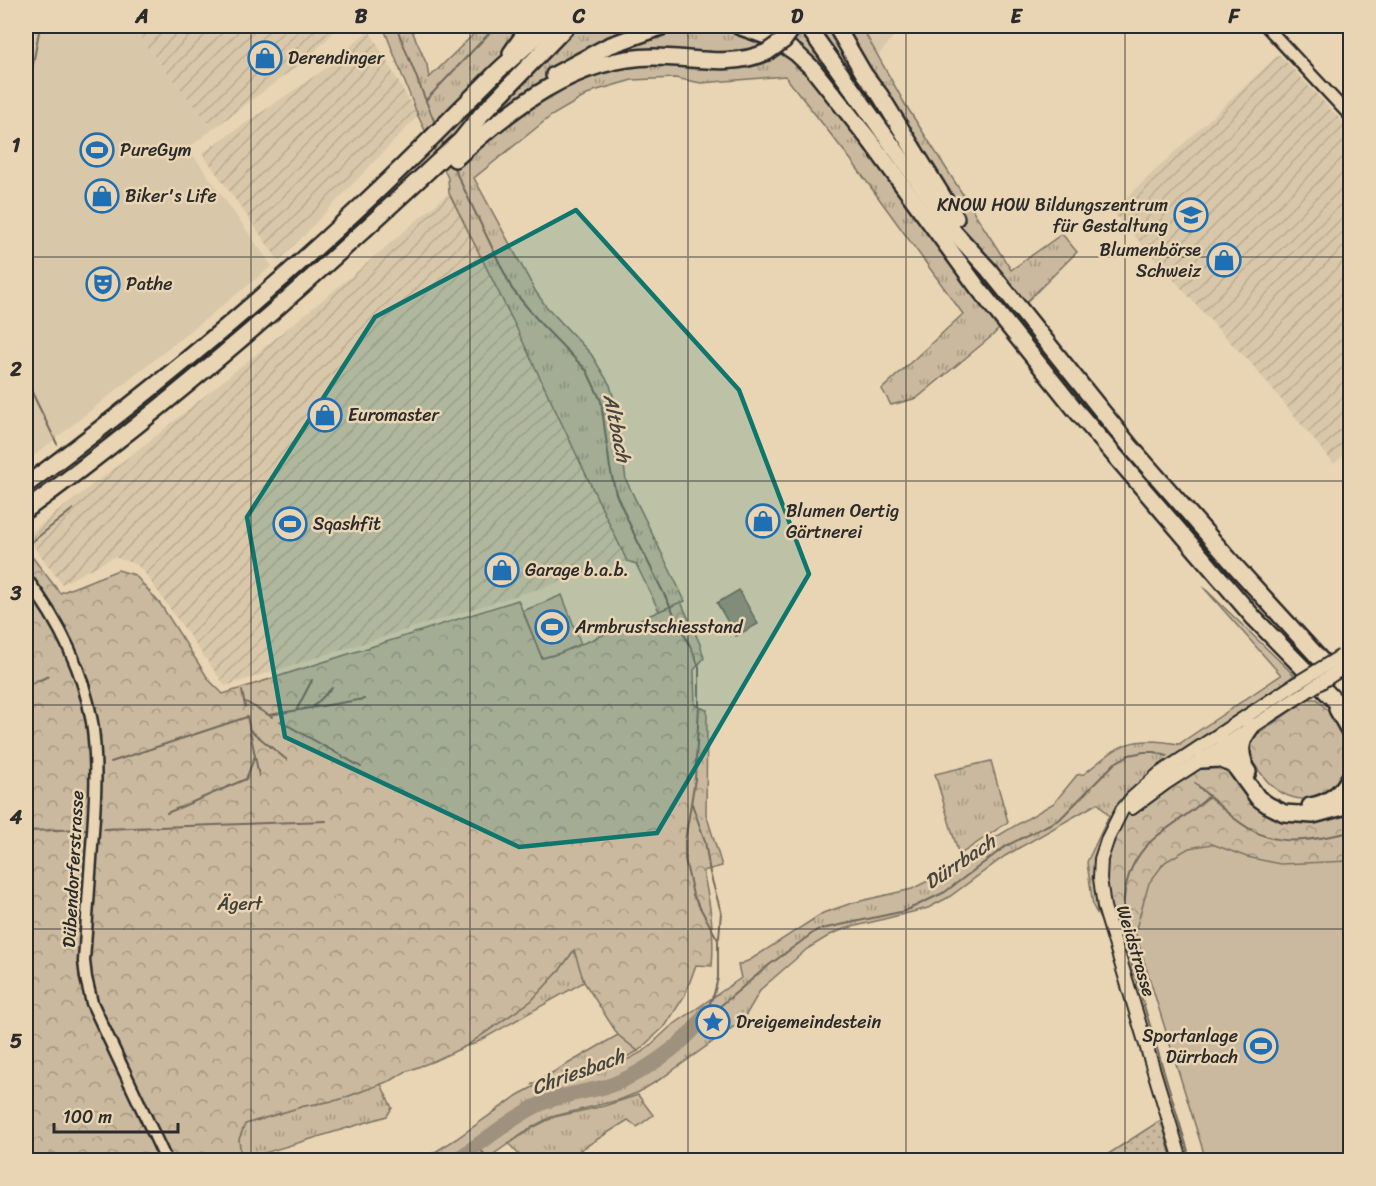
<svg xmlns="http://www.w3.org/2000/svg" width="1376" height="1186" font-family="Sriracha,sans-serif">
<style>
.built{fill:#d9c7a9}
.industrial{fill:url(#industrial-furrows)}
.grass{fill:url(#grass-tufts);stroke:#7a7264;stroke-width:1.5}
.forest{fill:url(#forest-crowns);stroke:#7a7264;stroke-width:1.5}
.park{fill:url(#park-dots);stroke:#7a7264;stroke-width:1.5}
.pitch{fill:#cab99e;stroke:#7a7264;stroke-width:1.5}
.water{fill:#9e927e;stroke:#70695d;stroke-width:1.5}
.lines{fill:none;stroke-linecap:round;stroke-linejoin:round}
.stream{stroke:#70695d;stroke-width:2}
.river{stroke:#9e927e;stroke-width:15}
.tertiary-casing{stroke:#2b2b2b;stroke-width:15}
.secondary-casing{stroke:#2b2b2b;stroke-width:16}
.motorway-casing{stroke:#2b2b2b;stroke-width:20}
.tertiary{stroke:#e9d5b4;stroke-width:10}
.secondary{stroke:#e9d5b4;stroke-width:12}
.motorway{stroke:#e9d5b4;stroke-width:15}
.secondary-bridge-casing{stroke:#2b2b2b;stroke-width:16;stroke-linecap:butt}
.motorway-bridge-casing{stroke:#2b2b2b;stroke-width:20;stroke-linecap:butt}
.secondary-bridge{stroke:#e9d5b4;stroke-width:12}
.motorway-bridge{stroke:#e9d5b4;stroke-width:15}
.marked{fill:#0f766e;fill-opacity:0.2;stroke:#0f766e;stroke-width:4.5;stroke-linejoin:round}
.grid{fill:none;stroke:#2b2b2b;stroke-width:1.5;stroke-opacity:0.55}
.labels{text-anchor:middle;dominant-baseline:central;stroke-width:5;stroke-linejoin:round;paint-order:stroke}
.poi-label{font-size:18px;fill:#2b2b2b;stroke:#e9d5b4;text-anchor:start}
.street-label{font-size:18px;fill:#2b2b2b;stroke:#e9d5b4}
.park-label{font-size:18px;fill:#43403c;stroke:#e9d5b4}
.water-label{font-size:20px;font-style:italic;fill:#484540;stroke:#e9d5b4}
.neatline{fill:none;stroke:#2b2b2b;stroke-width:2}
.grid-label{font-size:20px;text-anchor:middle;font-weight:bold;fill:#2b2b2b}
</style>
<defs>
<pattern id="industrial-furrows" width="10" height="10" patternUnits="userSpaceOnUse" patternTransform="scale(1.5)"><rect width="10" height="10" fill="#d9c7a9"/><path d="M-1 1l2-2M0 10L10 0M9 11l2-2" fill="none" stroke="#baab92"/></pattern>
<pattern id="grass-tufts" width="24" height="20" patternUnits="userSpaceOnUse" patternTransform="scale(1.5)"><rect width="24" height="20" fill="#cab99e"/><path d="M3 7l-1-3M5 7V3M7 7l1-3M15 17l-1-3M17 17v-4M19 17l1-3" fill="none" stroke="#a49781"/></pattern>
<pattern id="forest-crowns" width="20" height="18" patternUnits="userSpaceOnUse" patternTransform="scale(1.5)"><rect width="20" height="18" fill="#cab99e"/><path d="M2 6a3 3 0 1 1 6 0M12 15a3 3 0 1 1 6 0" fill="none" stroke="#a49781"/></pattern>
<pattern id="park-dots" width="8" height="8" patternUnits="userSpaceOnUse" patternTransform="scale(1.5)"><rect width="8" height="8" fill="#cab99e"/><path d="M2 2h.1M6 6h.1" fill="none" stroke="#a49781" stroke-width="1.8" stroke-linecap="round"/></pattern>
</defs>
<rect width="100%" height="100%" fill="#e9d5b4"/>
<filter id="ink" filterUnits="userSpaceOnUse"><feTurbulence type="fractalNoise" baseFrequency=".0167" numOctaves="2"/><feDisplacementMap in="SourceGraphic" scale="12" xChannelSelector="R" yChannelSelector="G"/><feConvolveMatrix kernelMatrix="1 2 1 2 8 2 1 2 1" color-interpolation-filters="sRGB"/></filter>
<g filter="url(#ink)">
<g class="built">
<polygon points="26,26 130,26 213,129 188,148 272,266 26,462"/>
<polygon points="861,26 902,26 878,56"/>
</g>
<g class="industrial">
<polygon points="130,26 340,26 309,57 213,129"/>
<polygon points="369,30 418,116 279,261 202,153 325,69"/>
<polygon points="1279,54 1350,130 1350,449 1334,464 1250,362 1227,339 1112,211"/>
<polygon points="449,193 514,323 519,336 558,414 627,561 225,686 144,572 137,565 114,557 62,584 26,536 157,435 360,269"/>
</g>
<g class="grass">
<polygon points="383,26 410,26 427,65 429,78 482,26 861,26 905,104 1011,270 1062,234 1077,252 992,336 917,398 891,405 882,389 963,314 851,160 785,76 701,83 675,78 632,80 594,91 551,116 474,178 536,292 545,305 591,354 610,385 616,407 626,480 685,601 659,611 636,564 627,561 514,323 449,193 448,178 418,116"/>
<path d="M 1203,587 L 1294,675 L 1285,682 L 1252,726 L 1166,783 L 1117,951 L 1093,906 L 1087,862 L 1109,816 L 1098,803 L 1005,856 L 949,897 L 928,908 L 844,929 L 830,935 L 807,949 L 761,989 L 743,1020 L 662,1078 L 639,1092 L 619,1100 L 551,1117 L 534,1126 L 485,1160 L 422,1160 L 456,1139 L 518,1095 L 533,1087 L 551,1080 L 600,1071 L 619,1064 L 644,1051 L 670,1027 L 741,978 L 738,965 L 750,960 L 823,913 L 852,903 L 912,889 L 946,872 L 977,848 L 1054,803 L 1077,775 L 1084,774 C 1122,743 1128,736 1179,744 L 1281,675 Z"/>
<polygon points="991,761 1008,822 959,855 935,774"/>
<polygon points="575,949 584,982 474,1044 466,1046 531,1001 559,971"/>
<path d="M 618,1035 L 638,1051 C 625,1058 613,1064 599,1068 C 577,1076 553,1078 531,1085 Z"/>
<polygon points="381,1084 392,1108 387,1116 241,1160 239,1139 245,1124 304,1106 338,1100"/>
<polygon points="638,1095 653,1115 637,1127 628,1120 569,1157 570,1160 524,1160 509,1144 534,1127 554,1117 604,1106"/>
</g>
<g class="forest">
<path d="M 26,549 L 60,593 L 118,570 L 135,575 L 161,605 L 209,680 L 223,694 L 518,600 L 542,658 L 560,653 L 681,602 L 700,644 L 704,658 L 694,670 L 695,705 L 707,710 L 706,814 L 722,866 L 703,871 C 710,903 715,933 712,966 L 696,965 L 685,995 L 666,1025 L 638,1051 L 618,1035 L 584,982 L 574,950 L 559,971 L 531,1001 L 466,1046 L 434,1061 L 405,1072 L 392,1080 L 338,1100 L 304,1106 L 245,1124 L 239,1139 L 241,1160 L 26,1160 Z"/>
<path d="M 1308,699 L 1317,699 C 1328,711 1345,728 1347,745 C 1349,756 1346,766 1341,775 C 1323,810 1284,804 1263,776 C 1252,762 1248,757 1251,739 Z"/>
<polygon points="1219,759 1278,811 1350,805 1350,861 1276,867 1189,850 1162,865 1154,883 1145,918 1117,951 1100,878 1118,821 1135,805 1166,783"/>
</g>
<polygon class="park" points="1161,1120 1172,1160 1099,1160"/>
<g class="pitch">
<polygon points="562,595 581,644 560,653 542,658 523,611"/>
<polygon points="1212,844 1247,857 1280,864 1350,861 1350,1160 1206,1160 1135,932 1149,883 1165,862 1189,848"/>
</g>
<polygon class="water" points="739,590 758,624 736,636 717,603"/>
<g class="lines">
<g class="stream">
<polyline points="396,26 436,126"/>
<polyline points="426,100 496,26"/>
<polyline points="26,102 40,26"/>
<polyline points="440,137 445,148"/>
<polyline points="452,164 512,289 541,324 587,371 601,401 610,468 616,494 636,538 693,652 699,667 699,706 695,779 685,841 685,859 693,895 718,940 718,978 714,994 706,1012"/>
<polyline points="26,380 57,444"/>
<polyline points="28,545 73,509"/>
<polyline points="26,686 49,676"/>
<polyline points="242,691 245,706"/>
<polyline points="244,701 272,717"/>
<polyline points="313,707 332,688"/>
<polyline points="297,709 312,680"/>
<polyline points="269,715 364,699"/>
<polyline points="247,716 259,776"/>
<polyline points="280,721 361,767"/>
<polyline points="250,730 287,760"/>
<polyline points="111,762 247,717"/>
<path d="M 1195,783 C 1254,839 1268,851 1350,832"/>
<polyline points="692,804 705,841 710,873 721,912 719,938"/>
<polyline points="167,813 246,779 255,756"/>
<polyline points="104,829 326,821"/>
<polyline points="26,831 86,829"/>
<polyline points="700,1023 769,965 817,930 905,911 945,892 1006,846 1060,819 1115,763 1129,755 1144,752 1155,752 1167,756"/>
<polyline points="477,1146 486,1156 498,1160"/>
<path d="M 1188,1151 L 1129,956 C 1119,912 1119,866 1157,836 C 1175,822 1193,812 1209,796"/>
</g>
<path class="river" d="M 456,1160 C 485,1141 513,1116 545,1102 C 565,1094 587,1092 608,1086 C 639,1076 691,1041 706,1012"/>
<defs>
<g id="tertiary">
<polyline points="1266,26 1350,116"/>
<path d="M 26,578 C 58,620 83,669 92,722 C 98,763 95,805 92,846 C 89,884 87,922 84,961 L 86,978 L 92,1003 L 166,1160"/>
</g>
<g id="secondary">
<polyline points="1132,808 1166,783 1306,692"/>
<polyline points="1181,1160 1104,907 1100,878 1101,859 1108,838 1122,810 1131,799 1159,774 1297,683"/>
</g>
<g id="motorway">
<polyline points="738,26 777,40 796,53 813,69 871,142 978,288 1074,408 1254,618 1350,716"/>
<polyline points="807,26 955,233 988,269 1130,446 1237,568 1350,692"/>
<polyline points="836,26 864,74 880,95 956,218"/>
<polyline points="511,53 530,26"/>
<polyline points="554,75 608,46 664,26"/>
<path d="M 455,159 C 510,109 575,57 654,57 C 693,57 731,68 767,52"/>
<path d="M 26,485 C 141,400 253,308 358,209 C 406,165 451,118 497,72 C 514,56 532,42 547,26"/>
<path d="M 26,510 C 180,398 322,271 461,140 L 481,115 L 567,26"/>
<polyline points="1337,709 1350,732"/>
<polyline points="1225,745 1234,751 1248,772"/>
<polyline points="1202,760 1219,759 1234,765 1258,798 1268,805 1284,813 1313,815 1350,805"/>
<path d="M 1244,762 C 1239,748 1242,739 1252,726"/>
<path d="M 1310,806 C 1328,803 1342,793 1350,777"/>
</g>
</defs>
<use href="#tertiary" class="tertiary-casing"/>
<use href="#secondary" class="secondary-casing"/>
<use href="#motorway" class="motorway-casing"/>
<use href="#tertiary" class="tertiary"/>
<use href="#secondary" class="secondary"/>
<use href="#motorway" class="motorway"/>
<defs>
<g id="secondary-bridge">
<polyline points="1297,683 1341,656"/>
<polyline points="1306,692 1349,664"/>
</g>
<polyline id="motorway-bridge" points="767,52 784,40 794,26"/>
</defs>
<use href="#secondary-bridge" class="secondary-bridge-casing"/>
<use href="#motorway-bridge" class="motorway-bridge-casing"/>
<use href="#secondary-bridge" class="secondary-bridge"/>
<use href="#motorway-bridge" class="motorway-bridge"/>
</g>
</g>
<path class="marked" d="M 576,210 L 739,390 L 809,574 L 657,833 L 519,847 L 285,737 L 247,517 L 375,317 Z"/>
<path class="grid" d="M 251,26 L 251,1160M 470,26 L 470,1160M 688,26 L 688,1160M 906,26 L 906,1160M 1125,26 L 1125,1160M 26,257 L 1350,257M 26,481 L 1350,481M 26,705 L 1350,705M 26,929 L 1350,929"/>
<defs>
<symbol id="shop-ring" viewBox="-11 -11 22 22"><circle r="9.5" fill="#e9d5b4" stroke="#1f6fb2" stroke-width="1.5"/><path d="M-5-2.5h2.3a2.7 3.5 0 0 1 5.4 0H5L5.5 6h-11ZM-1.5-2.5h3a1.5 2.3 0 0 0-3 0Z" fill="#1f6fb2"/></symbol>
<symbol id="stadium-ring" viewBox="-11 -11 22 22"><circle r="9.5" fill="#e9d5b4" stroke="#1f6fb2" stroke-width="1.5"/><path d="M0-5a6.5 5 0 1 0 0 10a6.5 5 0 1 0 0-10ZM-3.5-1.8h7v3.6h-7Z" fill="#1f6fb2"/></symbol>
<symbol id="university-ring" viewBox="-11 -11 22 22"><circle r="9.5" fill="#e9d5b4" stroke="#1f6fb2" stroke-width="1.5"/><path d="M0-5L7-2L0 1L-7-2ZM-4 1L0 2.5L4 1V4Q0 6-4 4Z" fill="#1f6fb2"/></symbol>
<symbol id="theatre-ring" viewBox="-11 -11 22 22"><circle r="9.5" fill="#e9d5b4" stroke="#1f6fb2" stroke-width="1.5"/><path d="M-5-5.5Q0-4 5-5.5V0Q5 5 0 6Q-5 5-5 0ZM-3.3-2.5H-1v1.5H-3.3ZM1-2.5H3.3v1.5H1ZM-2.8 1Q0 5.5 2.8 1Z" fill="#1f6fb2"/></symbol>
<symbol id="sight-ring" viewBox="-11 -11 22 22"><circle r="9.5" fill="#e9d5b4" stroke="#1f6fb2" stroke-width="1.5"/><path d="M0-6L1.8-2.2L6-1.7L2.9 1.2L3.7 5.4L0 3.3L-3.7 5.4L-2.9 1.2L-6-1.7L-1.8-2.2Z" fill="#1f6fb2"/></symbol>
</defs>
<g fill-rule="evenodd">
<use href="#shop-ring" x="246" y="39" width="38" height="38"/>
<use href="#stadium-ring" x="78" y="131" width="38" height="38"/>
<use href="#shop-ring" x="83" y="177" width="38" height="38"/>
<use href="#university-ring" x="1172" y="196" width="38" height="38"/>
<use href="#shop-ring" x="1205" y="241" width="38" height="38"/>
<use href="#theatre-ring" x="84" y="265" width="38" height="38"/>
<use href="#shop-ring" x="306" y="396" width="38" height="38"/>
<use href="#shop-ring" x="744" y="502" width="38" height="38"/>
<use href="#stadium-ring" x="271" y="505" width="38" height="38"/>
<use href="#shop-ring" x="483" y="551" width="38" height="38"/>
<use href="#stadium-ring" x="533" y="608" width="38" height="38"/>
<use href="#sight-ring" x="694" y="1003" width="38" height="38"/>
<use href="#stadium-ring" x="1242" y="1027" width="38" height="38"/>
</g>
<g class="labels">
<g class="poi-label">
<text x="288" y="58">Derendinger</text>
<text x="120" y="150">PureGym</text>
<text x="125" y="196">Biker's Life</text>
<text x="1168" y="205" text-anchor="end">KNOW HOW Bildungszentrum<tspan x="1168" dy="21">für Gestaltung</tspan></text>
<text x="1201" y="250" text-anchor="end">Blumenbörse<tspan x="1201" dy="21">Schweiz</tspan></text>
<text x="126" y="284">Pathe</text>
<text x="348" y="415">Euromaster</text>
<text x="786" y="511">Blumen Oertig<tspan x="786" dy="21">Gärtnerei</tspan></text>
<text x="313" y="524">Sqashfit</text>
<text x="525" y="570">Garage b.a.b.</text>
<text x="575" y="627">Armbrustschiesstand</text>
<text x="736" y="1022">Dreigemeindestein</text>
<text x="1238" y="1036" text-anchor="end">Sportanlage<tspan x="1238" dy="21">Dürrbach</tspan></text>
</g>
<g class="street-label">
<text transform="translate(73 869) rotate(-87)">Dübendorferstrasse</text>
<text transform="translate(1136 951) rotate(73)">Weidstrasse</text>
</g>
<g class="park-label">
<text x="240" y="904">Ägert</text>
</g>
<g class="water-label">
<text transform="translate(617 428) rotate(78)">Altbach</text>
<text transform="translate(960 862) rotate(-34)">Dürrbach</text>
<text transform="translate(578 1072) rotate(-20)">Chriesbach</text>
</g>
</g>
<rect width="1376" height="1186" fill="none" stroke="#e9d5b4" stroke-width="66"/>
<path d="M54 1123v9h124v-9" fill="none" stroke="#2b2b2b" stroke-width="3"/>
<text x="63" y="1123" font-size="18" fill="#2b2b2b" stroke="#e9d5b4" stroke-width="4.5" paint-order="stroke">100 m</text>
<rect x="33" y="33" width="1310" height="1120" class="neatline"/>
<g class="grid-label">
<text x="142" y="23">A</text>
<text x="361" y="23">B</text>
<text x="579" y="23">C</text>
<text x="797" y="23">D</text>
<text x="1016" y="23">E</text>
<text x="1234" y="23">F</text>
<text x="16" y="152">1</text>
<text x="16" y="376">2</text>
<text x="16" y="600">3</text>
<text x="16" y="824">4</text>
<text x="16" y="1048">5</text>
</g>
</svg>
